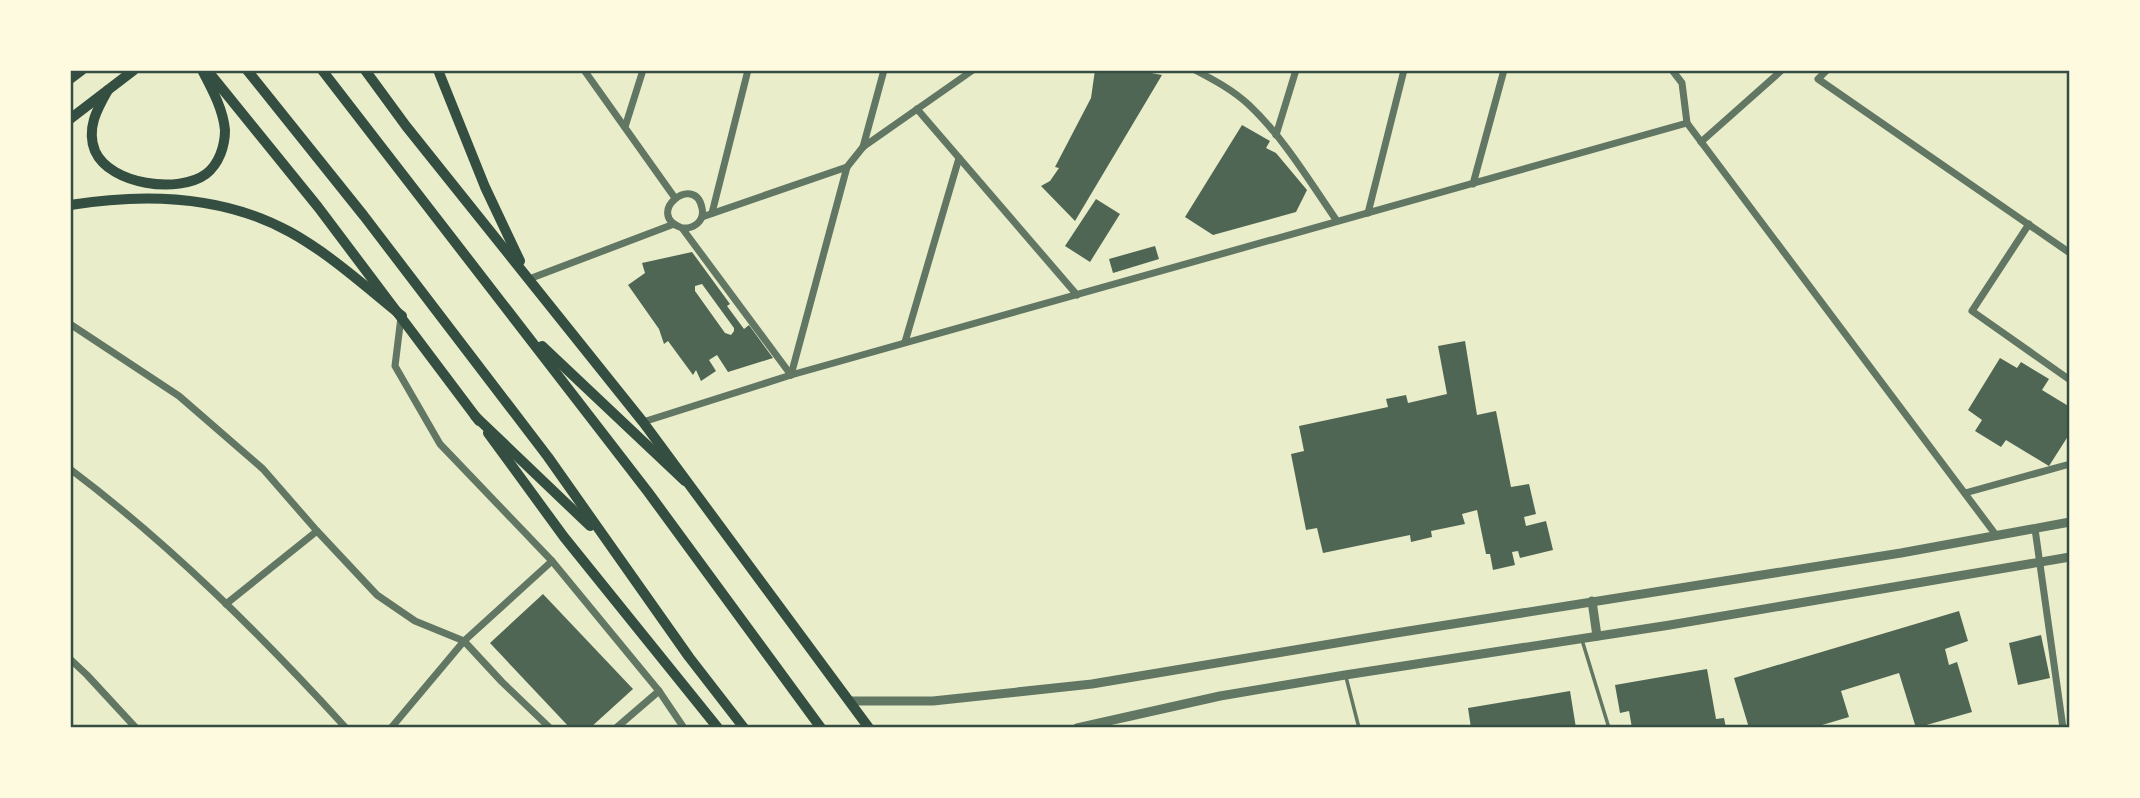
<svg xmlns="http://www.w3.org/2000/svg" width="2140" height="798" font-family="Cabin,sans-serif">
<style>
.building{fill:#4f6655;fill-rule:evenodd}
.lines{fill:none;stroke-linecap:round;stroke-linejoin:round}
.service{stroke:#617663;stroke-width:3.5}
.minor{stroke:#617663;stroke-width:7}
.tertiary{stroke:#617663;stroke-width:9}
.secondary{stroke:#344e41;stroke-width:10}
.primary{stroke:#344e41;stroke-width:10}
.trunk{stroke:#344e41;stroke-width:10}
.neatline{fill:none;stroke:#344e41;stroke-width:2.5}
</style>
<rect width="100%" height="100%" fill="#e9edc9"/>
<g class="building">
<polygon points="1095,70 1135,70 1162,75 1075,221 1041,186 1050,181 1059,168 1055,167 1091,98"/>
<polygon points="1242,125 1270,141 1266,148 1276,153 1307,190 1296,212 1213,235 1185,217"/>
<polygon points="1096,199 1120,214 1090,262 1065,246"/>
<polygon points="1155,246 1159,259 1113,273 1109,259"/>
<path d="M 692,252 L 730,304 L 727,306 L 744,329 L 749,325 L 773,358 L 728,372 L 717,355 L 709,360 L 716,371 L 701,381 L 696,370 L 693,375 L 668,341 L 664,344 L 659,329 L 628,285 L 645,273 L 642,263 ZM 702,284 L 734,328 L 734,331 L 731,335 L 725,333 L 695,291 L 695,286 Z"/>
<polygon points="1465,341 1477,415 1496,411 1511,487 1529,484 1536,514 1524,517 1526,526 1546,521 1553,550 1520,558 1518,551 1512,552 1515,565 1493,570 1490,554 1486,554 1477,510 1462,514 1465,524 1431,531 1432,537 1411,542 1410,535 1323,553 1317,528 1306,530 1291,454 1304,451 1299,426 1388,407 1386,399 1406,395 1408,403 1447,394 1438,346"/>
<polygon points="2000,358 2017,368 2021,362 2049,379 2042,390 2070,407 2070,433 2049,466 2006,440 2001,447 1975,431 1982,420 1968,410"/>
<polygon points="543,594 633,689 590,728 570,728 490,643"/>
<polygon points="1959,611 1968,641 1945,649 1949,665 1957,662 1972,712 1916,728 1899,673 1841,691 1849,717 1812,728 1749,728 1734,678"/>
<polygon points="2041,635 2050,678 2018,685 2009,643"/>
<polygon points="1707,669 1716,719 1724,718 1726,728 1632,728 1629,711 1620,713 1615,685"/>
<polygon points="1570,691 1576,728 1471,728 1468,708"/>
</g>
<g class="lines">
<g class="service">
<polyline points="1582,640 1609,728"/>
<polyline points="1346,677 1359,728"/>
</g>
<g class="minor">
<polyline points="584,70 675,198"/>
<path d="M 1195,70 C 1214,80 1233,90 1249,105 C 1284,138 1310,182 1337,221"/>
<polyline points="1672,70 1682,83 1687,123 1996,535"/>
<polyline points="1827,70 1818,79 2070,253"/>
<polyline points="917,109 1077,295"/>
<polyline points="625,127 643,70"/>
<polyline points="1276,135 1296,70"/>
<polyline points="1701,142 1782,70"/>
<polyline points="863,147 884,70"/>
<polyline points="1473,184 1504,70"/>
<polyline points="712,213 748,70"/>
<polyline points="1368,213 1404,70"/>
<polyline points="702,217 847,167 863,147 973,70"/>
<polyline points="2029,224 1972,311 2070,380"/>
<path d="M 682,228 C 693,229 705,222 702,208 C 695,172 643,214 682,228 L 791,375"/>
<polyline points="529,279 674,224"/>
<polyline points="401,317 395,366 440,444 552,561 659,691 684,728"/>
<polyline points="70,324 179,396 263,469 317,531 377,595 415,621 464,641 502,682 550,728"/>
<polyline points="905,342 959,158"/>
<polyline points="791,375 847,167"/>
<polyline points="643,422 791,375 1687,123"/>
<path d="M 70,469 C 171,545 261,635 346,728"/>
<polyline points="1965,493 2070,464"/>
<polyline points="2035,529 2063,728"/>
<polyline points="226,604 317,531"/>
<polyline points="70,659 87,675 136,728"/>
<polyline points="391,728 464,641 552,561"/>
<polyline points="616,728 659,691"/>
</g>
<g class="tertiary">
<polyline points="1592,601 1597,636"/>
<polyline points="849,701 933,701 1092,684 1396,633 1901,553 2070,522"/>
<polyline points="1077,728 1220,696 1345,675 1670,625 2070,557"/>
</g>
<g class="secondary">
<polyline points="207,70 318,207 479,421"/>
<polyline points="488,433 564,537 718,728"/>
</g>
<g class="primary">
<polyline points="365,70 406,126 643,422 869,728"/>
<polyline points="438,70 485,187 520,261"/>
<polyline points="70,79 82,70"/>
<path d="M 108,90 C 97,109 86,129 95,151 C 110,185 179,194 206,174 C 219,164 225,146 225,130 C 223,109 212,89 202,70"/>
<polyline points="70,119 134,70"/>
<path d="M 70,205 C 144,193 223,195 290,232 C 330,254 366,287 402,316"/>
</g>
<g class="trunk">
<polyline points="247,70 364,216 548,457 689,657 744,728"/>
<polyline points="322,70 648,492 821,728"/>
<polyline points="542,346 685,481"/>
<polyline points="475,416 590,526"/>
</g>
</g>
<rect width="2140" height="798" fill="none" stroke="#fefae0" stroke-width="144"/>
<rect x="72" y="72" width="1996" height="654" class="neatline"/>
</svg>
